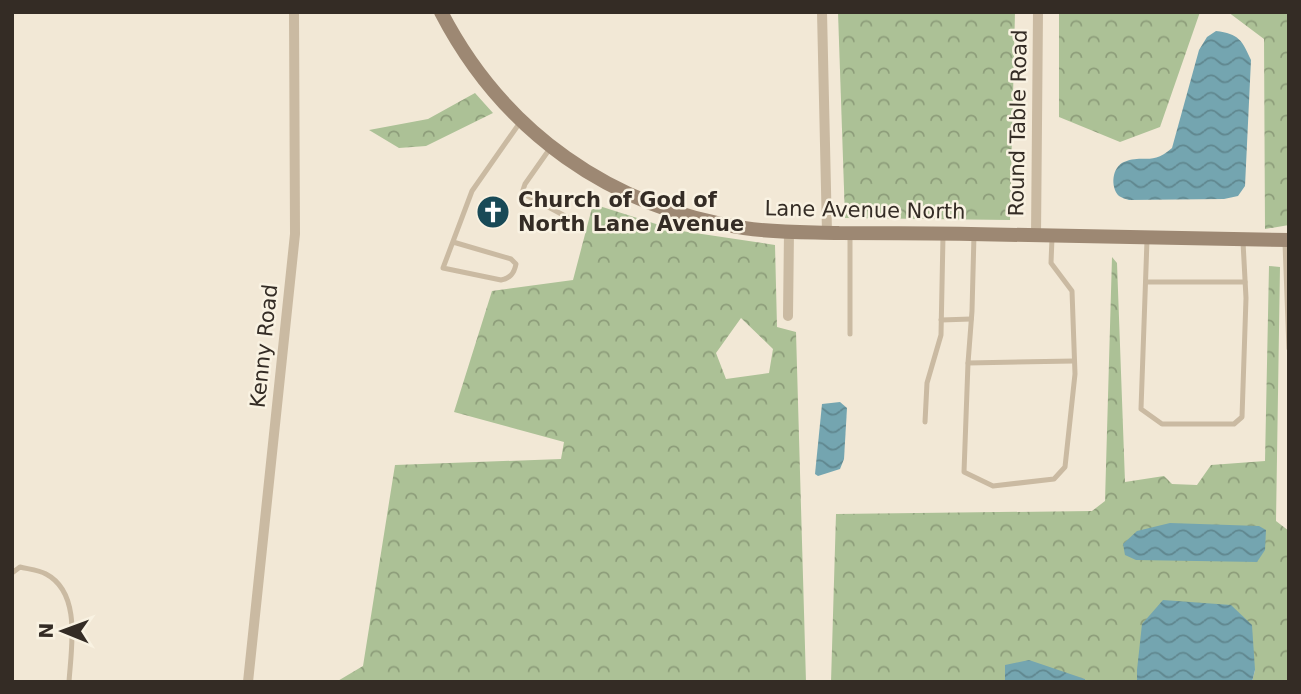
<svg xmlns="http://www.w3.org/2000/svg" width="1301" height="694" font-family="'DejaVu Sans',sans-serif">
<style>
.forest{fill:url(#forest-crowns);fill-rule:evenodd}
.water{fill:url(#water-waves)}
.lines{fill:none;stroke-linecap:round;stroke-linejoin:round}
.service{stroke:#cabaa2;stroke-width:5}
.minor{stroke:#cabaa2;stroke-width:10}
.secondary{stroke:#9d8873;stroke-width:14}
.labels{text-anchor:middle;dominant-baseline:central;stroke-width:5;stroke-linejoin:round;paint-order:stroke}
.street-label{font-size:21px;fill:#342c25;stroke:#f9f2e2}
.poi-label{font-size:21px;font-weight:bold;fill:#342c25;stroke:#f9f2e2;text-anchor:start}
</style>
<defs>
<pattern id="forest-crowns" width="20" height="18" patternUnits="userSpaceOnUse" patternTransform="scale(1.75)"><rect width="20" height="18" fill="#acc196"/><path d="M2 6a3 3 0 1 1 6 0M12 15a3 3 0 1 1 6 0" fill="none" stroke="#8d9d7a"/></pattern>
<pattern id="water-waves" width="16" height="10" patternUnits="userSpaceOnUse" patternTransform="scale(1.75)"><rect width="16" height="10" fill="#74a5b0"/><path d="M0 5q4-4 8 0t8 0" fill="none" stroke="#60878f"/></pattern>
</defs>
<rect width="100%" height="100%" fill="#f2e8d6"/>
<g class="forest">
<polygon points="838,12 1015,12 1010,220 845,218"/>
<polygon points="1059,12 1200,12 1160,127 1120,142 1059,117"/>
<polygon points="1228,12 1289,12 1289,225 1265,229 1264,39"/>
<polygon points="475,93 493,113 426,146 399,148 369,130 428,119"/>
<path d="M 593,204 L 675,230 L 775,245 L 777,327 L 796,332 L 806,682 L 336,682 L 363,666 L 395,465 L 561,459 L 564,442 L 454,412 L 492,291 L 573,280 ZM 741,318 L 773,349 L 769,373 L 726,379 L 716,353 Z"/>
<polygon points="1112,257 1117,263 1125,482 1164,476 1172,484 1197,485 1211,465 1265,461 1269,266 1280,267 1276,521 1289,531 1289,682 1252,682 1255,670 1137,670 1137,682 1085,682 1085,679 1005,665 1005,682 831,682 836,514 1092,511 1105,501"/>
</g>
<g class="water">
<path d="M 1216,31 C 1239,34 1242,40 1251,60 L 1245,186 L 1238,196 L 1224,199 L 1129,200 C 1126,199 1122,198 1119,196 C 1110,187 1112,167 1124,162 C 1143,154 1152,166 1172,148 L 1199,50 L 1207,37 Z"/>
<polygon points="840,402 847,408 844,459 840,469 818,476 815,474 822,404"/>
<polygon points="1170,523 1259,526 1266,530 1265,550 1257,562 1136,560 1125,555 1123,544 1137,531"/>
<polygon points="1163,600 1231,605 1252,625 1255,670 1252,682 1137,682 1137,670 1142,624"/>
<polygon points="1029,660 1085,679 1085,682 1005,682 1005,665"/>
</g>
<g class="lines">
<g class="service">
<polyline points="551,147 525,184 522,193 567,217"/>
<polyline points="974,235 972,311 968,363 1074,361"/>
<polyline points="1147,240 1141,409 1162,424 1234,424 1242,417 1246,298 1243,242"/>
<path d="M 453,242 L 511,259 L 516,264 C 514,274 510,278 501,280 L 443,268 L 472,191 L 521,121"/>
<polyline points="1285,243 1289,349"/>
<polyline points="1146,282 1245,282"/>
<polyline points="941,320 971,319"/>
<polyline points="850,334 850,236"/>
<polyline points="968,363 964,472 993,486 1054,479 1065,467 1075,374 1072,291 1051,263 1052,238"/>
<polyline points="925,422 927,383 941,335 943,236"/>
<path d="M 12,573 L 20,567 C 28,569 39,570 46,574 C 82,593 71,649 69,682"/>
</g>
<g class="minor">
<polyline points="822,12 827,233"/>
<polyline points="1036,235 1038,12"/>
<polyline points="788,316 789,232"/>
<polyline points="248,682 295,234 294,12"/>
</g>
<path class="secondary" d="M 441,12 C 503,132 611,208 744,228 C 775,233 807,232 839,233 C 883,233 927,233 971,234 C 1077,235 1183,239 1289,240"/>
</g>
<defs>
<symbol id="church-disc" viewBox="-11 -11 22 22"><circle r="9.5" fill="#194a57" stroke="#f9f2e2"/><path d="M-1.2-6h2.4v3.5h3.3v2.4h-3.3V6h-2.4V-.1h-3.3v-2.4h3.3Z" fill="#fff"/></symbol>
</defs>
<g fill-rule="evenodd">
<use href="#church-disc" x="474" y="193" width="38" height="38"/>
</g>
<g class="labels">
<g class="street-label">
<text transform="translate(1018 123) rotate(-89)">Round Table Road</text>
<text transform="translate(865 210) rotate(1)">Lane Avenue North</text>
<text transform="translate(264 346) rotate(-84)">Kenny Road</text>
</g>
<g class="poi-label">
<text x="518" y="200">Church of God of<tspan x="518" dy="24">North Lane Avenue</tspan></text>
</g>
</g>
<rect width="1301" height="694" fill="none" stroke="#342c25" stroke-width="28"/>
<g transform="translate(63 631) rotate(271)" stroke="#f9f2e2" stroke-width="5" paint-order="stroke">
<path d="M0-5L12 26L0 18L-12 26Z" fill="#342c25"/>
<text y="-10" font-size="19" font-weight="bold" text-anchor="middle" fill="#342c25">N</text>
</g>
</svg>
